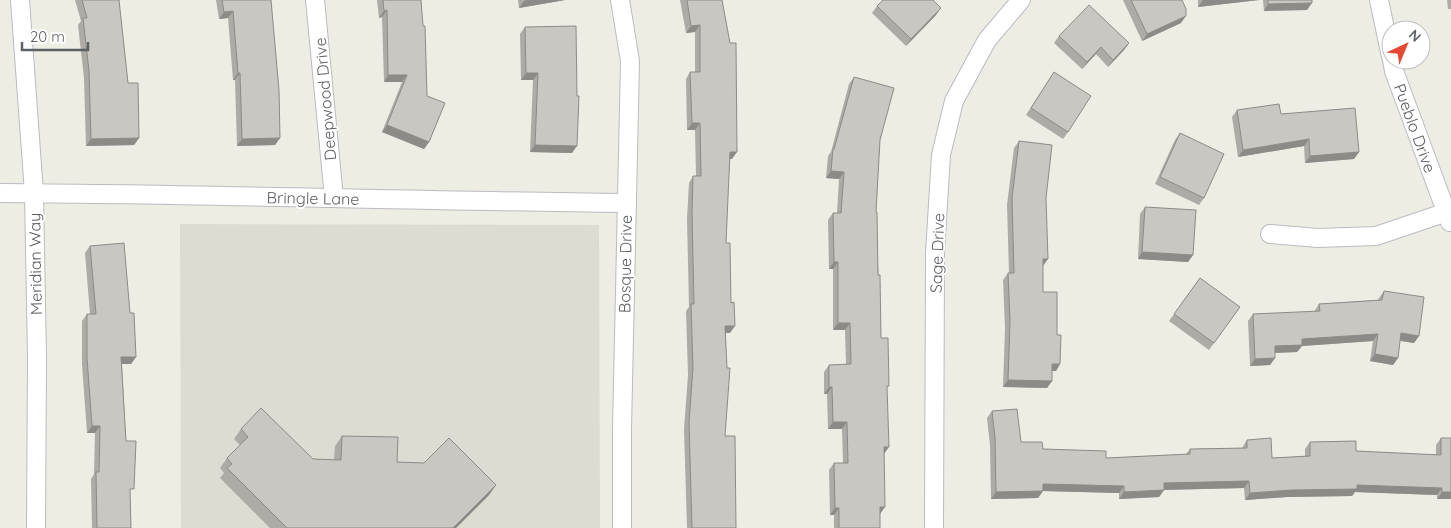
<svg xmlns="http://www.w3.org/2000/svg" width="1451" height="528" font-family="Quicksand,sans-serif">
<style>
.education{fill:#dedcd2}
.lines{fill:none;stroke-linecap:round;stroke-linejoin:round}
.minor-casing{stroke:#b9bbc0;stroke-width:20}
.minor{stroke:#fff;stroke-width:18}
.wall{fill:#aeaaa6}
.shaded-wall{fill:#8d8b87}
.building{fill:#cac6c1;stroke:#8d8b87}
.labels{text-anchor:middle;dominant-baseline:central;stroke-width:4;stroke-linejoin:round;paint-order:stroke}
.street-label{font-size:16px;fill:#5c5f64;stroke:#fff}
</style>
<rect width="100%" height="100%" fill="#eeede4"/>
<polygon class="education" points="180,224 599,225 600,528 181,528"/>
<g class="lines">
<defs>
<g id="minor">
<polyline points="20,0 34,193 37,358 36,528"/>
<polyline points="315,0 334,198"/>
<polyline points="620,0 630,61 622,429 622,528"/>
<polyline points="1379,0 1391,57"/>
<polyline points="1392,60 1394,71 1450,222"/>
<path d="M 0,193 C 209,194 418,201 627,203"/>
<polyline points="1270,234 1318,238 1376,236 1447,212"/>
<polyline points="934,528 935,253 941,155 954,101 987,40 1021,0"/>
</g>
</defs>
<use href="#minor" class="minor-casing"/>
<use href="#minor" class="minor"/>
</g>
<g class="wall">
<polygon points="75,0 120,0 119,1 128,83 139,138 134,145 86,146 84,78 78,25 81,21"/>
<polygon points="216,0 271,0 280,138 275,145 237,146 235,80 233,80 228,18 219,19"/>
<polygon points="377,0 421,0 429,142 424,149 382,132 402,82 384,82 382,17 379,18"/>
<polygon points="518,0 565,0 519,8"/>
<polygon points="680,0 722,0 732,159 729,159 726,243 730,333 726,333 725,436 736,528 687,528 684,429 688,375 686,311 689,307 687,219 689,183 693,176 696,176 695,130 687,130 686,79 690,72 695,72 695,32 686,33"/>
<polygon points="1123,0 1182,0 1181,23 1142,41"/>
<polygon points="1198,0 1259,0 1198,7"/>
<polygon points="1263,0 1312,0 1307,10 1264,11"/>
<polygon points="1447,0 1451,0 1451,9 1448,9"/>
<polygon points="877,6 936,15 906,46 872,13"/>
<polygon points="525,27 572,153 530,152 533,80 521,80 520,34"/>
<polygon points="1059,36 1129,43 1124,50 1108,67 1096,54 1082,69 1054,43"/>
<polygon points="1054,72 1068,132 1063,139 1026,115"/>
<polygon points="854,77 880,140 876,212 881,338 889,386 887,387 884,453 880,514 880,528 834,528 834,515 830,515 829,470 834,463 843,463 842,429 828,429 827,394 824,394 824,372 829,365 846,364 845,330 833,330 833,269 829,269 828,220 833,213 837,213 839,179 826,178 828,156 831,152 849,84"/>
<polygon points="1237,110 1281,114 1359,152 1354,159 1305,163 1304,146 1238,157 1232,117"/>
<polygon points="1180,133 1204,198 1199,205 1155,184 1175,140"/>
<polygon points="1019,141 1046,198 1043,265 1043,292 1057,335 1060,364 1056,371 1052,371 1052,381 1047,388 1003,387 1005,328 1003,280 1008,273 1009,273 1007,205 1014,148"/>
<polygon points="1145,207 1193,255 1188,262 1138,259 1140,214"/>
<polygon points="90,246 130,313 136,357 131,364 122,364 126,441 130,495 131,528 92,528 91,479 94,474 95,433 87,433 82,365 82,321 87,314 90,314 85,253"/>
<polygon points="1200,278 1240,307 1209,350 1169,321"/>
<polygon points="1384,291 1419,336 1414,343 1400,341 1398,358 1393,365 1370,361 1373,341 1302,346 1297,352 1275,353 1275,358 1270,365 1250,366 1248,321 1253,314 1314,312 1319,304 1378,300 1379,298"/>
<polygon points="992,411 1021,442 1043,449 1106,458 1186,454 1190,449 1242,448 1247,440 1272,458 1305,456 1305,449 1310,442 1356,451 1436,455 1436,445 1441,438 1451,499 1437,499 1437,495 1355,492 1352,496 1287,497 1245,500 1244,488 1164,490 1159,497 1119,499 1119,493 1043,491 1038,498 991,499 990,445 987,418"/>
<polygon points="241,429 313,459 334,460 335,446 342,436 397,462 496,485 489,495 456,528 270,528 220,478 224,473 220,468 227,458 240,445 234,439"/>
</g>
<g class="shaded-wall">
<polygon points="527,0 565,0 519,8 524,1"/>
<polygon points="1203,0 1259,0 1198,7"/>
<polygon points="1312,3 1307,10 1264,11 1268,4"/>
<polygon points="941,8 936,15 906,46 911,39"/>
<polygon points="387,10 382,17 379,18 384,11"/>
<polygon points="233,11 228,18 219,19 224,12"/>
<polygon points="1186,16 1181,23 1142,41 1147,34"/>
<polygon points="700,25 695,32 686,33 691,26"/>
<polygon points="1129,43 1124,50 1108,67 1113,60"/>
<polygon points="1101,47 1096,54 1082,69 1087,62"/>
<polygon points="238,73 240,73 235,80 233,80"/>
<polygon points="526,73 538,73 533,80 521,80"/>
<polygon points="388,75 407,75 402,82 384,82"/>
<polygon points="692,123 700,123 695,130 687,130"/>
<polygon points="387,125 429,142 424,149 382,132"/>
<polygon points="139,138 134,145 86,146 91,139"/>
<polygon points="280,138 275,145 237,146 242,139"/>
<polygon points="1309,139 1304,146 1238,157 1243,150"/>
<polygon points="535,145 577,146 572,153 530,152"/>
<polygon points="730,152 737,152 732,159 725,159"/>
<polygon points="1359,152 1354,159 1305,163 1310,156"/>
<polygon points="831,171 844,172 839,179 826,178"/>
<polygon points="1142,252 1193,255 1188,262 1138,259"/>
<polygon points="1043,259 1048,259 1043,266"/>
<polygon points="834,262 838,262 833,269 829,269"/>
<polygon points="838,323 850,323 845,330 833,330"/>
<polygon points="725,326 735,326 730,333 720,333"/>
<polygon points="1401,333 1419,336 1414,343 1397,340"/>
<polygon points="1378,334 1373,341 1302,346 1297,352 1270,353 1275,346 1302,339"/>
<polygon points="1375,354 1398,358 1393,365 1370,361"/>
<polygon points="121,357 136,357 131,364 116,364"/>
<polygon points="1275,358 1270,365 1250,366 1255,359"/>
<polygon points="1052,364 1060,364 1056,371 1048,371"/>
<polygon points="1008,380 1052,381 1047,388 1003,387"/>
<polygon points="829,387 832,387 827,394 824,394"/>
<polygon points="833,422 847,422 842,429 828,429"/>
<polygon points="92,426 100,426 95,433 87,433"/>
<polygon points="884,447 889,447 884,454"/>
<polygon points="1249,481 1244,488 1159,490 1164,483"/>
<polygon points="1043,484 1124,486 1119,493 1043,491 1038,498 991,499 996,492"/>
<polygon points="496,485 489,495 456,528 453,528"/>
<polygon points="1357,485 1442,488 1437,495 1355,492 1352,496 1287,497 1245,500 1250,493"/>
<polygon points="1164,490 1159,497 1119,499 1124,492"/>
<polygon points="1442,492 1451,492 1451,499 1437,499"/>
<polygon points="880,507 885,507 880,514"/>
<polygon points="835,508 839,508 834,515 830,515"/>
</g>
<g class="building">
<polygon points="82,0 119,0 128,83 138,83 139,138 91,139 89,71 83,18 87,18"/>
<polygon points="222,0 271,0 279,90 280,138 242,139 240,73 238,73 233,11 224,12"/>
<polygon points="383,0 421,0 423,26 425,26 427,96 445,103 429,142 387,125 407,75 388,75 387,10 384,11"/>
<polygon points="687,0 722,0 730,43 736,43 737,152 730,152 726,243 730,243 731,303 734,302 735,326 725,326 727,368 730,368 725,436 735,436 736,528 692,528 689,422 693,368 691,304 694,304 692,212 693,176 701,176 700,123 692,123 690,72 700,72 700,25 691,26"/>
<polygon points="883,0 933,0 941,8 911,39 877,6"/>
<polygon points="1131,0 1182,0 1186,9 1186,16 1147,34"/>
<polygon points="1268,0 1312,0 1312,3 1268,4"/>
<polygon points="1089,5 1129,43 1113,60 1101,47 1087,62 1059,36"/>
<polygon points="576,26 577,96 579,96 577,146 535,145 538,73 526,73 525,27"/>
<polygon points="1054,72 1091,96 1068,132 1031,108"/>
<polygon points="854,77 894,88 880,140 876,212 877,212 878,275 880,275 881,338 888,338 889,386 887,386 889,447 884,447 885,507 880,507 880,528 839,528 839,508 835,508 834,463 848,463 847,422 833,422 832,387 829,387 829,365 851,364 850,323 838,323 838,262 834,262 833,213 841,213 844,172 831,171 833,149 834,149"/>
<polygon points="1279,104 1281,114 1355,108 1359,152 1310,156 1309,139 1243,150 1237,110"/>
<polygon points="1180,133 1224,154 1204,198 1160,177"/>
<polygon points="1019,141 1052,145 1046,198 1048,259 1043,259 1043,292 1057,292 1057,335 1061,335 1060,364 1052,364 1052,381 1008,380 1010,321 1008,273 1014,273 1012,198"/>
<polygon points="1145,207 1196,210 1193,255 1142,252"/>
<polygon points="124,243 130,313 134,313 136,357 121,357 126,441 136,441 134,489 130,489 131,528 97,528 96,472 99,472 100,426 92,426 87,358 87,314 96,314 90,246"/>
<polygon points="1200,278 1240,307 1214,343 1174,314"/>
<polygon points="1384,291 1424,297 1419,336 1401,333 1398,358 1375,354 1378,334 1302,339 1302,345 1275,346 1275,358 1255,359 1253,314 1320,311 1319,304 1382,300"/>
<polygon points="261,408 313,459 341,460 342,436 398,437 397,462 424,463 449,438 496,485 453,528 287,528 227,468 232,464 227,458 248,437 241,429"/>
<polygon points="1017,409 1021,442 1042,442 1043,449 1106,451 1106,458 1190,454 1190,449 1247,448 1247,440 1271,438 1272,458 1310,456 1310,442 1356,441 1356,451 1441,455 1441,438 1451,438 1451,492 1442,492 1442,488 1357,485 1357,489 1292,490 1250,493 1249,481 1164,483 1164,490 1124,492 1124,486 1043,484 1043,491 996,492 995,438 992,411"/>
</g>
<g class="labels">
<g class="street-label">
<text transform="translate(325 99) rotate(-95)">Deepwood Drive</text>
<text transform="translate(1415 128) rotate(70)">Pueblo Drive</text>
<text transform="translate(313 198) rotate(1)">Bringle Lane</text>
<text transform="translate(937 253) rotate(-88)">Sage Drive</text>
<text transform="translate(35 264) rotate(-91)">Meridian Way</text>
<text transform="translate(625 264) rotate(-89)">Bosque Drive</text>
</g>
</g>
<g transform="translate(1406 45) rotate(44)"><circle r="24" fill="#ffffff" stroke="#bebfc1"/>
<path d="M0-4L9 19L0 12L-9 19Z" fill="#e54934"/>
<text y="-8" font-size="14" font-weight="bold" text-anchor="middle" fill="#5c5f64">N</text>
</g>
<path d="M22 42v8h66v-8" fill="none" stroke="#5c5f64" stroke-width="2.5"/>
<text x="30" y="42" font-size="15" fill="#5c5f64" stroke="#ffffff" stroke-width="4" paint-order="stroke">20 m</text>
</svg>
